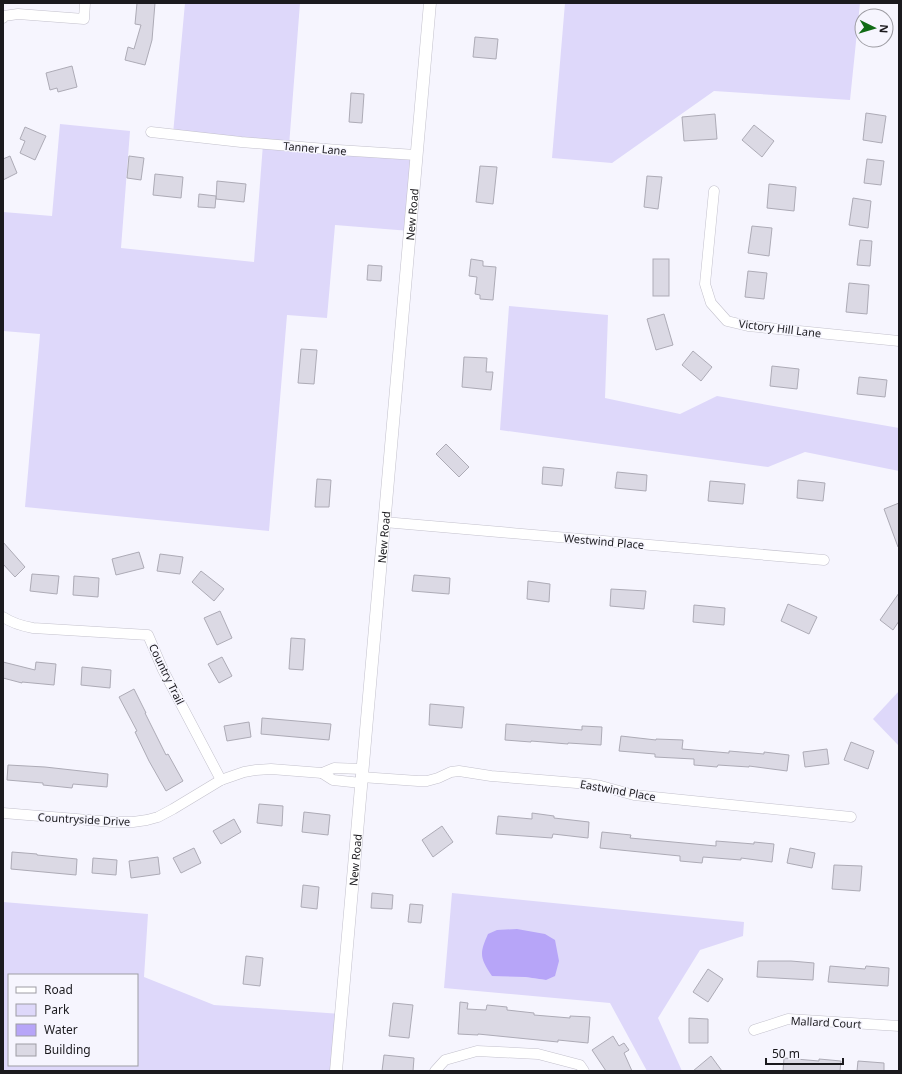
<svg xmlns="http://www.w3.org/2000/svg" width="902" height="1074" font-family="'Noto Sans',sans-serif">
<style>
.green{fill:#ded8fa;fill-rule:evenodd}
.water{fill:#b7a5f8}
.building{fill:#dbd9e4;stroke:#adabb6}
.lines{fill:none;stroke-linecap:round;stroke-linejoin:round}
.minor-casing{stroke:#c3c1cc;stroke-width:11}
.tertiary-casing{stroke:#c3c1cc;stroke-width:13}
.minor{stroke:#fff;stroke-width:10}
.tertiary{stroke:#fff;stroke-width:12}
.labels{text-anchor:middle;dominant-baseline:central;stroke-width:3;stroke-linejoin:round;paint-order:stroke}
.street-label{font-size:11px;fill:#1b1a1e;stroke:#f6f5fe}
</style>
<rect width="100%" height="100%" fill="#f6f5fe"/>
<g class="green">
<polygon points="185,3 300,3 289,146 416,155 410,231 335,225 327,318 287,315 269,531 25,507 40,334 3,331 3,212 52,216 60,124 130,131 121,248 254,262 263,144 173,134"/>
<polygon points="565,3 860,3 850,100 714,91 612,163 552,158"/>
<polygon points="509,306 608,315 605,398 680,414 717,396 899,428 899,471 805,452 768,467 500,430"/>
<polygon points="899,691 899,746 873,719"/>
<path d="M 452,893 L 744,922 L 743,936 L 700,950 L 658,1018 L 682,1071 L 647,1071 L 610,1003 L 444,988 ZM 497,930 L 546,980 L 525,977 Z"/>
<path d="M 3,902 L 148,914 L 144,977 L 214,1005 L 341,1014 L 336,1071 L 3,1071 ZM 9,975 L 137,975 L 137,1065 L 9,1065 Z"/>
</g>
<path class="water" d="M 517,929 L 545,934 L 555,940 L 559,961 L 555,976 L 546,980 L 525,977 L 492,976 C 480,958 479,954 488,934 L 497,930 Z"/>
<g class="building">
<polygon points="137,3 155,3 152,40 145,65 125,60 128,47 134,49 141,25 135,24"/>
<polygon points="475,37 498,39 496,59 473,57"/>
<polygon points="72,66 77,87 58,92 57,88 50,90 46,73"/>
<polygon points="351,93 364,94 362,123 349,122"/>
<polygon points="866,113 886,116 882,143 863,140"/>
<polygon points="715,114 717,139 684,141 682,117"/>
<polygon points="754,125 774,141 762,157 742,140"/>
<polygon points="25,127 46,136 35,160 20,153 25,141 20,139"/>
<polygon points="10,156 17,173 3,180 3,159"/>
<polygon points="129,156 144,158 141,180 127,178"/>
<polygon points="867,159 884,161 881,185 864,183"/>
<polygon points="480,166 497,167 493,204 476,202"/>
<polygon points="155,174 183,177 181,198 153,195"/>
<polygon points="647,176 662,177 658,209 644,207"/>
<polygon points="217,181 246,184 244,202 216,199"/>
<polygon points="769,184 796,187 794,211 767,208"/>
<polygon points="199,194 216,196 215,208 198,207"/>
<polygon points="853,198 871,201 868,228 849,225"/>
<polygon points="752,226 772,228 769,256 748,253"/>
<polygon points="860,240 872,241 870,266 857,265"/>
<polygon points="471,259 483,261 483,266 496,267 493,300 480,299 480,295 475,294 477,277 469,276"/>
<rect x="653" y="259" width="16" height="37"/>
<polygon points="368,265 382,266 381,281 367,280"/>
<polygon points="748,271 767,273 764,299 745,297"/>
<polygon points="849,283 869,285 867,314 846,312"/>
<polygon points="664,314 673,345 656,350 647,319"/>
<polygon points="301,349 317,350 314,384 298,383"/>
<polygon points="693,351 712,367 701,381 682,365"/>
<polygon points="464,357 487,358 486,372 493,372 491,390 462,387"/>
<polygon points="772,366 799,369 797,389 770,386"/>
<polygon points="859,377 887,380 885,397 857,394"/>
<polygon points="446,444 469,467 459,477 436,454"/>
<polygon points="543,467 564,469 562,486 542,484"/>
<polygon points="617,472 647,475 646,491 615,488"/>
<polygon points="317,479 331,480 329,507 315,507"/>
<polygon points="798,480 825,483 823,501 797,498"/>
<polygon points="710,481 745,484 743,504 708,501"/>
<polygon points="899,503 899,547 898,547 884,509"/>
<polygon points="3,542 25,567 15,577 3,564"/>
<polygon points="139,552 144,568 116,575 112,559"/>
<polygon points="160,554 183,557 180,574 157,571"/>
<polygon points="201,571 224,589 214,601 192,582"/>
<polygon points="32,574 59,576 57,594 30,591"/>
<polygon points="414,575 450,578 449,594 412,591"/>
<polygon points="74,576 99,578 98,597 73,595"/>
<polygon points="528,581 550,584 549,602 527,599"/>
<polygon points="611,589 646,591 644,609 610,606"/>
<polygon points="899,593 899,621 893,630 880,620"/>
<polygon points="788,604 817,617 809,634 781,621"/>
<polygon points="694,605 725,608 724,625 693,622"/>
<polygon points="220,611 232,638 217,645 204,618"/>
<polygon points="291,638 305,639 303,670 289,669"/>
<polygon points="222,657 232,676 219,683 208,664"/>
<polygon points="3,662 35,670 36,662 56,664 54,685 22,682 22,683 3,678"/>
<polygon points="82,667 111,670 110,688 81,685"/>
<polygon points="134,689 146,713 145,713 166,755 168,754 183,781 166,791 149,761 135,732 137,731 119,697"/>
<polygon points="430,704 464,707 462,728 429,725"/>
<polygon points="262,718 331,724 329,740 261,734"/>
<polygon points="249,722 251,737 227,741 224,726"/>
<polygon points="506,724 582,730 582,726 602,727 601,745 568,743 568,744 531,741 531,742 505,740"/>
<polygon points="621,736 656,740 656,739 683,740 682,749 729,753 729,751 764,754 764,752 789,755 787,771 749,766 749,767 718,765 717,767 694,765 694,759 655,757 655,754 619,751"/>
<polygon points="851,742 874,751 868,769 844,760"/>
<polygon points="827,749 829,764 805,767 803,752"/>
<polygon points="8,765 45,767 108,774 107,787 73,784 72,788 43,785 43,783 7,780"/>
<polygon points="259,804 283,806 282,826 257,823"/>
<polygon points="304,812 330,815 328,835 302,832"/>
<polygon points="532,813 554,816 554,818 589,822 588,838 553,834 552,838 496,834 498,816 532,819"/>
<polygon points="234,819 241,832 221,844 213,831"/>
<polygon points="442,826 453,842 433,857 422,840"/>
<polygon points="602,832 631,835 630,838 716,846 716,841 754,844 754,842 774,844 772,862 741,858 741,860 703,857 702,863 680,861 680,856 600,848"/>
<polygon points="194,848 201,863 181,873 173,858"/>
<polygon points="790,848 815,853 812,868 787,863"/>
<polygon points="12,852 37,854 37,855 77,859 76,875 11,869"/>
<polygon points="158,857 160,874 131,878 129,861"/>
<polygon points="93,858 117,860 116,875 92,873"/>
<polygon points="834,865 862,866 860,891 832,889"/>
<polygon points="303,885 319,887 317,909 301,907"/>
<polygon points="372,893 393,895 392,909 371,908"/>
<polygon points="410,904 423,905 421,923 408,922"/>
<polygon points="246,956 263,958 260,986 243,984"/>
<polygon points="758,961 791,961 814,963 813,980 757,977"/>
<polygon points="830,966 865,969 866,966 889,968 888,986 828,982"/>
<polygon points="708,969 723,979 708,1002 693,992"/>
<polygon points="460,1002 468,1003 467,1009 486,1010 487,1005 507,1007 507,1010 534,1013 534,1015 570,1018 570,1016 590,1017 588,1043 558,1040 558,1042 478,1034 478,1035 458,1034"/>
<polygon points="393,1003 413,1005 409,1038 389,1036"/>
<polygon points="689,1018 708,1019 708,1043 689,1043"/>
<polygon points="613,1036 619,1046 624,1043 629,1050 624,1053 632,1071 606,1071 592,1050"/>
<polygon points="384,1055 414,1058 413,1071 382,1071"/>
<polygon points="711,1056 722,1071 693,1071"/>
<polygon points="784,1058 819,1061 819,1059 841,1061 840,1071 783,1071"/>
<polygon points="858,1061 884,1063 884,1071 857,1071"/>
</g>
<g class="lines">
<defs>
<g id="minor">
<polyline points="3,18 4,16 18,14 84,19 85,3"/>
<polyline points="151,132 241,142 338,150 416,155"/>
<polyline points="714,191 705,284 711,303 727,321 748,326 899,341"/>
<polyline points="384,522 824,560"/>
<path d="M 3,617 C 12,623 22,626 33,628 L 148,635 L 163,670 L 221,780"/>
<polyline points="322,773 333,780 361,783"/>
<polyline points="361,777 418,781 427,781 438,778 451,772 459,771 491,776 589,784 601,786 634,795 851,817"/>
<polyline points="3,813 113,822 133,822 147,820 158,817 173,809 221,780 244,772 256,770 271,769 322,773 334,768 362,769"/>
<polyline points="754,1030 788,1019 899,1026"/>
<polyline points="435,1071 445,1060 477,1051 538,1054 580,1065 584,1071"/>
</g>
<g id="tertiary">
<path id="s1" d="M 336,1071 L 430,3"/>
</g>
</defs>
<use href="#minor" class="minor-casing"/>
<use href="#tertiary" class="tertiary-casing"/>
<use href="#minor" class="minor"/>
<use href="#tertiary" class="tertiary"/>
</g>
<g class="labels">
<g class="street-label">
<text transform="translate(315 148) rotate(5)">Tanner Lane</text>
<text stroke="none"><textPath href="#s1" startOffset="860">New Road</textPath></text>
<text transform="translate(780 328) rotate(7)">Victory Hill Lane</text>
<text stroke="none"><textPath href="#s1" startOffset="536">New Road</textPath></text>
<text transform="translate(604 541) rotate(5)">Westwind Place</text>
<text transform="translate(167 674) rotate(64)">Country Trail</text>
<text transform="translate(618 790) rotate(10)">Eastwind Place</text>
<text transform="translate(84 819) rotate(3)">Countryside Drive</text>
<text stroke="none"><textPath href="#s1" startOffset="212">New Road</textPath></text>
<text transform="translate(826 1022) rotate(3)">Mallard Court</text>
</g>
</g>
<rect width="902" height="1074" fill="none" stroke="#1b1a1e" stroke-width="8"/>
<rect x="8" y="974" width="130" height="92" fill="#f6f5fe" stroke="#9e9da4"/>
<rect x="16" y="987" width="20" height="6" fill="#ffffff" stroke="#9e9da4"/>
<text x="44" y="994" font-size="12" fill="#1b1a1e">Road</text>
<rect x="16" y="1004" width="20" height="12" fill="#ded8fa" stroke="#9e9da4"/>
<text x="44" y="1014" font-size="12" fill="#1b1a1e">Park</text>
<rect x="16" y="1024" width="20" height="12" fill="#b7a5f8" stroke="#9e9da4"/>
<text x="44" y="1034" font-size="12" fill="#1b1a1e">Water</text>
<rect x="16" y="1044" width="20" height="12" fill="#dbd9e4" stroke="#9e9da4"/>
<text x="44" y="1054" font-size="12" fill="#1b1a1e">Building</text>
<g transform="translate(874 28) rotate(95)"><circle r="19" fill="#f6f5fe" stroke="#9e9da4"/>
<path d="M0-3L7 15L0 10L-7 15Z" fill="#106b15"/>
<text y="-6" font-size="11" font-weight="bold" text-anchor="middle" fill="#1b1a1e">N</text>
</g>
<path d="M766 1058v6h77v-6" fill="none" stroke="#1b1a1e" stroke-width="2"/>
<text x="772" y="1058" font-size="12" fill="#1b1a1e" stroke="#f6f5fe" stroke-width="3" paint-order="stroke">50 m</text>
</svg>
